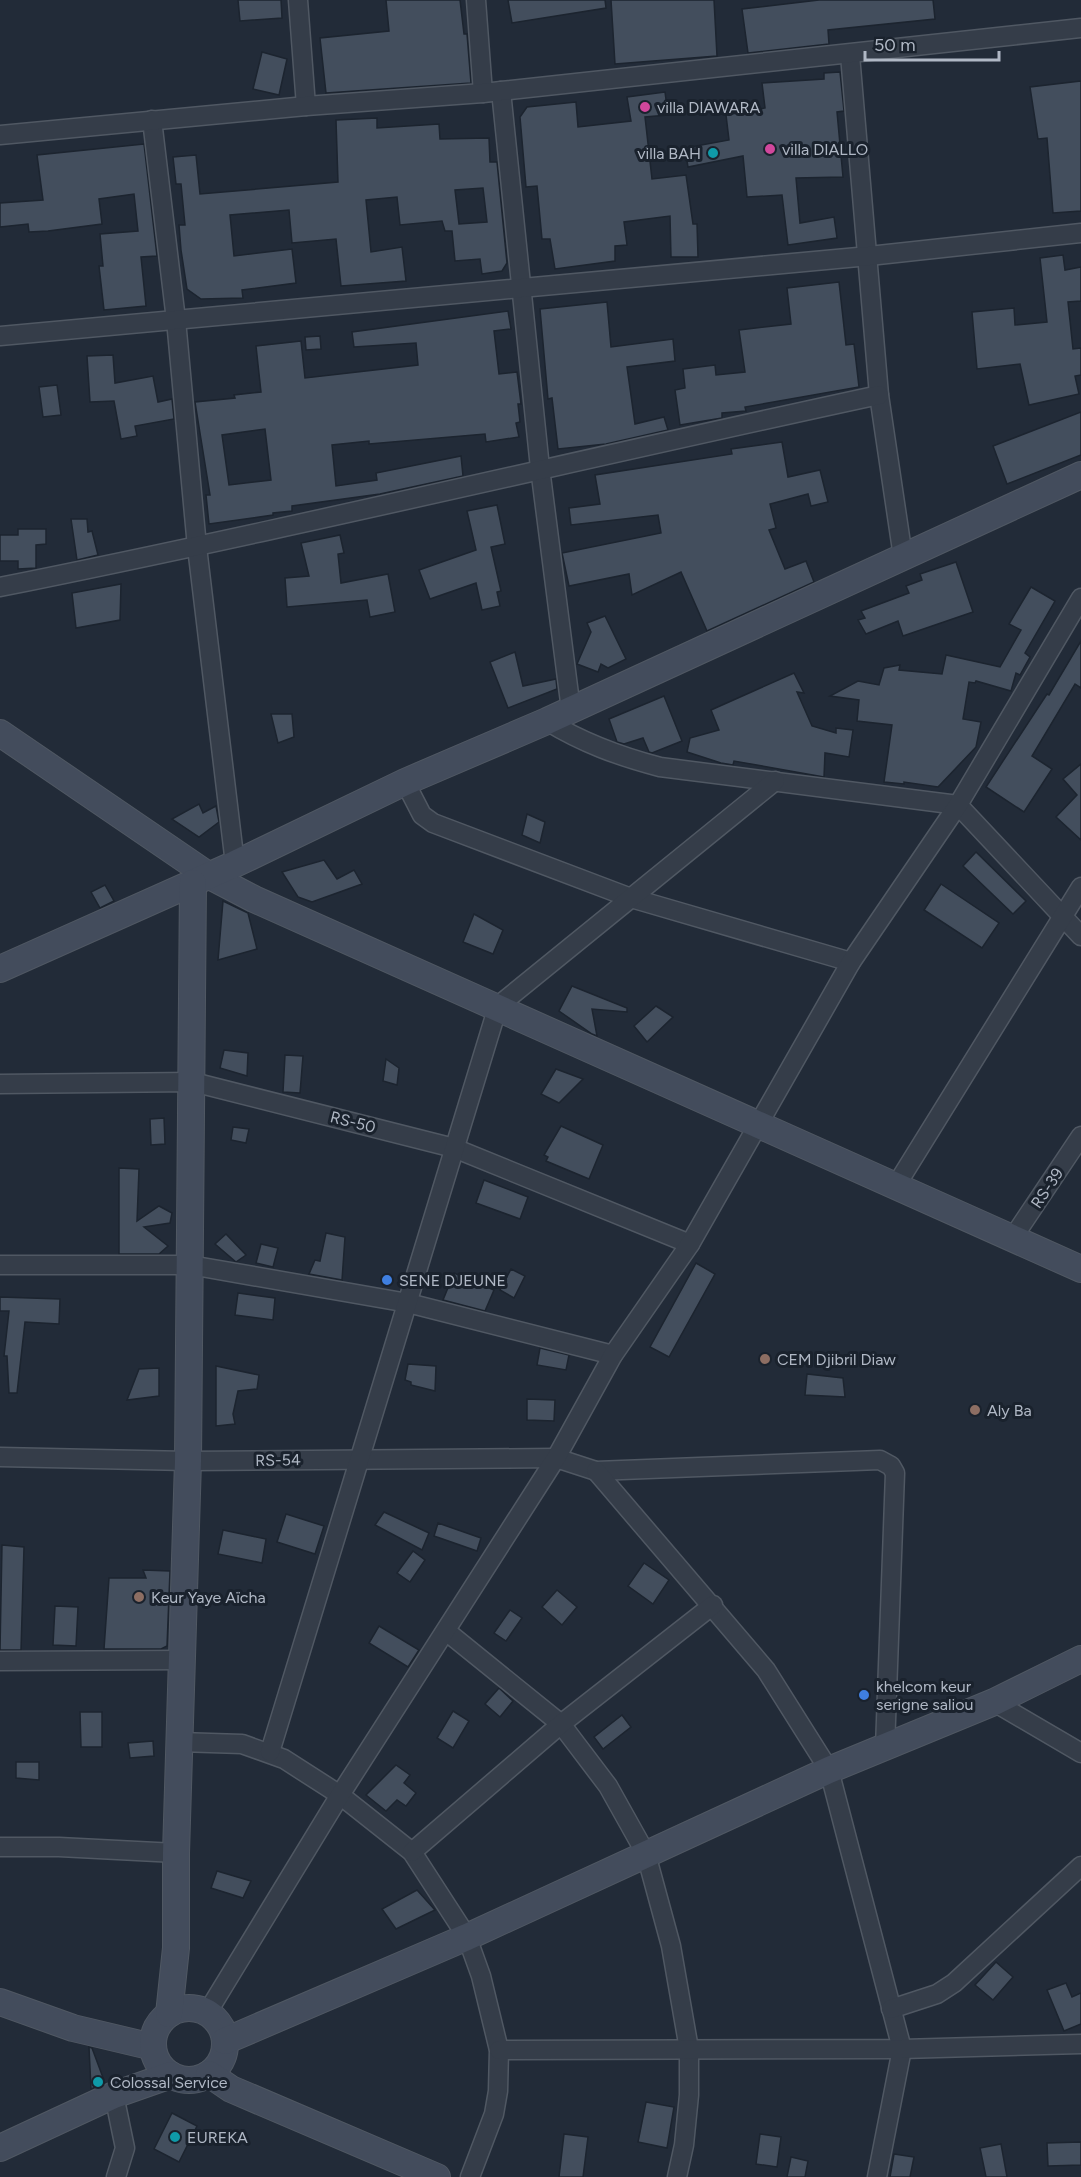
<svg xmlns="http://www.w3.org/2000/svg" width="1081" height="2177" font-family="Figtree,sans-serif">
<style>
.building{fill:#434e5d;stroke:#1c242f;stroke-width:1.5;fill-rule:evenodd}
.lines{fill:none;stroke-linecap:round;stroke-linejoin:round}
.street-casing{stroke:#505863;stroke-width:21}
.secondary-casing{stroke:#505863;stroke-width:28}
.street{stroke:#353d49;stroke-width:18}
.secondary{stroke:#434c5c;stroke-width:26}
.hotel-dot{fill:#d1479c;stroke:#1a222d;stroke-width:2}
.culture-dot{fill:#0f9aa8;stroke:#1a222d;stroke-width:2}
.shop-dot{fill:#3f7fe0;stroke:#1a222d;stroke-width:2}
.education-dot{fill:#8d6e63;stroke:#1a222d;stroke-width:2}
.labels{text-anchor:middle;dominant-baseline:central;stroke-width:6;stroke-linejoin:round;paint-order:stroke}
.poi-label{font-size:16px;fill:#b0b8c5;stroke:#1a222d;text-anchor:start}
.street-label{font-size:16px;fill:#b0b8c5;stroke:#1a222d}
</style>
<rect width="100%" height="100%" fill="#222b38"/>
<g class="building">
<polygon points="238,0 281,0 282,18 240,21"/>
<polygon points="386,0 460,0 464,34 467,34 471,83 326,93 320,38 389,31"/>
<polygon points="508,0 605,0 606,8 512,23"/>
<polygon points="611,0 714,0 717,56 615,64"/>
<polygon points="819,0 933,0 935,19 828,30 829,44 748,53 742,9"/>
<polygon points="262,52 287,59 279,95 253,89"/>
<polygon points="840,72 844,111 837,112 843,177 796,178 800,223 834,217 837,238 788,245 782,195 747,197 743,156 688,167 685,148 729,140 726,115 765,108 762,83 824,79 824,73"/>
<polygon points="1081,81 1081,211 1053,213 1047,138 1038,139 1030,87"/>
<polygon points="665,92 668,115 645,117 652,179 686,175 693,224 697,224 698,257 671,257 670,216 624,222 627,245 615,246 615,261 555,269 550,239 542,239 537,186 526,187 520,117 527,107 576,102 578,127 631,121 627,97"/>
<path d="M 377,118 L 377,128 L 439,124 L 440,139 L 489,138 L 490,162 L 497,162 L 507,263 L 502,271 L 482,274 L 480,259 L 455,261 L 452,231 L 445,231 L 442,221 L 400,225 L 397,197 L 366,200 L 371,252 L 402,247 L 406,281 L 341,286 L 336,239 L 292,243 L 289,210 L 230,215 L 234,256 L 292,249 L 296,283 L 242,290 L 243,298 L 201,299 L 187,289 L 181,250 L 179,225 L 185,225 L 181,184 L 176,184 L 173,157 L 196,155 L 200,194 L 338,182 L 336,120 ZM 483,188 L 487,222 L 459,224 L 455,190 Z"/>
<polygon points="144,144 157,256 141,257 146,306 104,310 99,266 103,266 100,234 138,231 134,194 99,199 102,224 48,231 29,232 28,224 0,227 0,203 43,200 37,155"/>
<polygon points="1063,255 1065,270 1081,267 1081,301 1068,302 1073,349 1081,348 1081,375 1075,376 1079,394 1029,405 1020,364 977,369 972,312 1014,308 1015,325 1047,322 1040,258"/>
<polygon points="839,282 846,345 854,344 859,387 745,407 746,411 722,413 722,418 680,425 675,390 685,388 683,369 715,365 716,375 745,372 739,330 791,324 787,288"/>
<polygon points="607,302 611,347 673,339 675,361 627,367 635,424 664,417 668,430 606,444 558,449 552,398 548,399 540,309"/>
<path d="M 508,311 L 511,329 L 494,331 L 499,374 L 517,372 L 521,404 L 518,404 L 520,422 L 516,423 L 519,437 L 486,442 L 485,434 L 369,444 L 369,441 L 332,445 L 336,486 L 377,480 L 376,473 L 461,456 L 463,476 L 380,494 L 292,506 L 292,511 L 273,513 L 273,515 L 209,524 L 206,495 L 210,495 L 195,402 L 235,398 L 234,395 L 261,392 L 256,346 L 301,341 L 305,378 L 418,365 L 416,343 L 354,347 L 352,332 ZM 265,429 L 271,480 L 229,485 L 222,435 Z"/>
<polygon points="320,336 321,349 306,350 305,337"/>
<polygon points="113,355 115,383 153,376 158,402 172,399 174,419 135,426 137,436 121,439 114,401 90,402 87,356"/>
<polygon points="57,385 61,415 43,417 39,387"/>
<polygon points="1081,412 1081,455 1007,484 993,446"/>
<polygon points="782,442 788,477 820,470 828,502 811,506 808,494 770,504 776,528 769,530 785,569 806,561 814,582 707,631 681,572 632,595 629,574 569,586 562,553 661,533 658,515 571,525 569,508 600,504 595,475 732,454 731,449"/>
<polygon points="497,505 505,544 491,547 501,591 497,592 500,606 482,610 476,583 430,599 419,570 476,550 467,511"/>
<polygon points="71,519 87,519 88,532 92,531 98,555 77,560"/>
<polygon points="18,529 46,529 46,544 36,545 36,568 18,569 18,561 0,561 0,535 18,535"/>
<polygon points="340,535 344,553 338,554 341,583 388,574 395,612 370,617 367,600 287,607 285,578 309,576 301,543"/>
<polygon points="956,562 973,612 903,636 898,621 866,634 858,620 865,618 861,611 909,593 906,586 922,580 920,574"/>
<polygon points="121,584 120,620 76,628 72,593"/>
<polygon points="1031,587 1055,601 1025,653 1030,657 1020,675 1016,673 1011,691 976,681 975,683 969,682 963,719 981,722 976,747 938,787 904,782 904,784 884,782 892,725 857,721 859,700 830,696 858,681 879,685 884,668 900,665 899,670 942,674 946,655 1000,667 1021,630 1009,624"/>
<polygon points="605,616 626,659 608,668 601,664 598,672 577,664 591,632 587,623"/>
<polygon points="1081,641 1081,688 1075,684 1032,756 1052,769 1024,812 986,787 1047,694 1049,695"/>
<polygon points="515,652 523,686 556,679 557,689 508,708 490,662"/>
<polygon points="794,673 804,693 797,692 812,726 836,733 836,728 853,730 849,757 825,753 824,777 734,761 733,765 721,763 687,752 690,738 719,730 711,710"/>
<polygon points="664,696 682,741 652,753 649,752 643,738 624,744 617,742 609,719"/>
<polygon points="271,714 292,714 294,737 278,743"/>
<polygon points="1081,764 1081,840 1056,817 1077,795 1063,779"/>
<polygon points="199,804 203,813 216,806 219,822 199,837 172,819"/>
<polygon points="527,814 545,822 540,843 522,835"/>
<polygon points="976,852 1026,901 1013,914 963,866"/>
<polygon points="324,860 337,879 354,870 362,884 312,902 298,897 282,872"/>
<polygon points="941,884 999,923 982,948 924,910"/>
<polygon points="105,885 114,901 100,908 91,892"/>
<polygon points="223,901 248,913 257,949 218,960"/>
<polygon points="474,914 503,930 493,954 463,942"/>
<polygon points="572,986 627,1008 627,1012 592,1009 597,1036 592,1034 559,1011"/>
<polygon points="656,1006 673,1017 647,1042 634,1026"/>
<polygon points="224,1050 248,1053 247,1076 220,1068"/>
<polygon points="285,1055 303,1056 300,1093 283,1092"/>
<polygon points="386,1059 399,1068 397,1085 383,1081"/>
<polygon points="556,1069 583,1079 559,1103 541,1094"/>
<polygon points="164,1118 165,1144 151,1145 150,1119"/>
<polygon points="561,1126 603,1145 589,1179 546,1161 548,1157 544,1155"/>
<polygon points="233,1127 249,1129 246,1143 231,1140"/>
<polygon points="119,1168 139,1169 137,1221 159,1206 172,1213 170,1223 144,1227 168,1246 159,1254 119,1254"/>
<polygon points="484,1180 528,1197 520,1219 476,1203"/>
<polygon points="326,1233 345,1237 342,1280 309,1274 315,1260 320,1261"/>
<polygon points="226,1234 246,1255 236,1262 215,1244"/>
<polygon points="261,1244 278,1248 273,1267 256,1263"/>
<polygon points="696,1263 715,1274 669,1357 650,1347"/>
<polygon points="511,1269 525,1276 514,1298 500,1290"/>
<polygon points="454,1273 494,1290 485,1311 443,1300"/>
<polygon points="238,1293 275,1298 273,1320 235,1315"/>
<polygon points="0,1297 60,1299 59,1324 25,1322 17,1393 9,1393 7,1356 4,1356 9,1311 0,1311"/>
<polygon points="540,1348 569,1355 566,1370 537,1365"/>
<polygon points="408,1364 436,1366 435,1391 411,1385 411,1382 405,1380"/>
<polygon points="216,1366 259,1375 257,1389 238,1391 233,1414 235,1424 216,1426"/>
<polygon points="159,1368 159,1396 127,1400 139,1369"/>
<polygon points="807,1374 843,1378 845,1397 805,1395"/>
<polygon points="527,1399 555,1400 554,1421 527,1420"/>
<polygon points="384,1512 429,1533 422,1550 375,1525"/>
<polygon points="286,1514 324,1526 315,1554 277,1542"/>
<polygon points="438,1523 481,1538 477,1551 434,1536"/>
<polygon points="223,1530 266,1539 262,1563 218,1554"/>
<polygon points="2,1545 24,1547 21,1650 0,1650"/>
<polygon points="413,1551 425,1560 410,1582 397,1573"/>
<polygon points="644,1563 669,1580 653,1604 628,1586"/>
<polygon points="143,1570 170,1571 167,1646 161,1649 104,1649 109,1578 146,1578"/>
<polygon points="557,1590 577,1607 562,1625 542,1607"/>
<polygon points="55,1606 78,1607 76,1646 53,1645"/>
<polygon points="510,1610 522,1618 506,1641 494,1633"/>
<polygon points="379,1626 419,1650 408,1667 369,1643"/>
<polygon points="499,1688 513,1701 500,1717 485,1704"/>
<polygon points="453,1711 469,1721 453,1748 437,1738"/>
<polygon points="80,1712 102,1712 102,1747 81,1747"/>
<polygon points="622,1715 631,1727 603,1749 594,1737"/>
<polygon points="153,1741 154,1756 130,1758 128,1743"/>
<polygon points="16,1762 39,1762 39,1780 16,1778"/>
<polygon points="396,1765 410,1775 404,1783 416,1793 406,1806 397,1800 386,1811 366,1795"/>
<polygon points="217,1871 251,1881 243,1898 211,1888"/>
<polygon points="417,1890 435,1910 396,1929 382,1909"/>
<polygon points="996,1962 1013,1977 993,2000 975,1985"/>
<polygon points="1066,1983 1072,1997 1081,1993 1081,2024 1064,2031 1047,1990"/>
<polygon points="89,2047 92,2048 105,2083 91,2089"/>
<polygon points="646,2102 674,2107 667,2148 638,2142"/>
<polygon points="172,2113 197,2126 179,2162 154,2149"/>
<polygon points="564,2134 588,2137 583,2177 559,2177"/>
<polygon points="760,2134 781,2137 777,2167 756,2164"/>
<polygon points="1081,2142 1081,2165 1048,2166 1047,2143"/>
<polygon points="1001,2144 1007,2177 986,2177 980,2148"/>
<polygon points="894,2154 914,2157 910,2177 890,2177"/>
<polygon points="791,2157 808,2161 805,2177 787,2177"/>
</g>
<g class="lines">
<defs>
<g id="street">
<polyline points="298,0 306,106"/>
<polyline points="476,0 483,93"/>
<polyline points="850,55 879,395 903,557"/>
<polyline points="501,91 540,468 571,710"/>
<polyline points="152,120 176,320 197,547 235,864"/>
<polyline points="0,135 306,106 483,93 1081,28"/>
<polyline points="0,336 869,256 1081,233"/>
<path d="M 0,587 C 294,528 586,458 879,395"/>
<path d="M 547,721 C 583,743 618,756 660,767 L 958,805 L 1081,936"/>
<polyline points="405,782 422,815 433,823 631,898 851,962"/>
<polyline points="0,1084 193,1082 454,1148 690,1244"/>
<polyline points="897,1184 1081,887"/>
<polyline points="1012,1239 1081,1136"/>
<polyline points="0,1265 190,1265 408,1303 613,1355"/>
<polyline points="0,1457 188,1461 556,1458 596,1471 880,1460 891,1466 895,1473 885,1748"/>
<polyline points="596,1471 766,1670 829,1770 902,2049 877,2177"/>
<polyline points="446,1631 561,1724 608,1786 646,1854 671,1946 689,2049 689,2095 684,2145 677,2177"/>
<polyline points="0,1661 183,1660"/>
<polyline points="994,1702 1081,1753"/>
<polyline points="179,1742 242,1744 284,1759 340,1795 412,1852 467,1937 481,1976 499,2050 498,2091 494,2114 470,2177"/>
<polyline points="270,1752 498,1006 775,781"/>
<polyline points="0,1847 59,1847 176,1853"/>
<polyline points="412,1852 561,1724 713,1605"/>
<polyline points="891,2009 937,1994 954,1983 1081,1866"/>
<polyline points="207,2013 340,1795 556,1458 613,1355 690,1244 851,962 958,805 1081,598"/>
<polyline points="499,2050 902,2049 1081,2044"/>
<polyline points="114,2095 125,2148 116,2177"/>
</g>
<g id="secondary">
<polyline points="0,733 208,875 254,899 1081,1269"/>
<polyline points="0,969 235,864 405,782 547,721 1081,475"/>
<polyline points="0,2002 73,2028 153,2047"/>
<circle cx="189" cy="2044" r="36"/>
<polyline points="169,2014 176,1948 176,1853 188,1461 193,883"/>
<polyline points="225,2041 467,1937 829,1770 994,1702 1081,1659"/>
<polyline points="209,2074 231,2089 437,2177"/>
<polyline points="0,2148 114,2095 171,2075"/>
</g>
</defs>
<use href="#street" class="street-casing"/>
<use href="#secondary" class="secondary-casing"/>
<use href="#street" class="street"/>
<use href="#secondary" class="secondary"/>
</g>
<g class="hotel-dot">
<circle cx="645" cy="107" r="6"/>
<circle cx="770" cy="149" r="6"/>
</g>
<g class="culture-dot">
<circle cx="713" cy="153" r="6"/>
<circle cx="98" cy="2082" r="6"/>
<circle cx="175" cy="2137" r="6"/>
</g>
<g class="shop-dot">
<circle cx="387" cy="1280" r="6"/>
<circle cx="864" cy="1695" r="6"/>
</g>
<g class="education-dot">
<circle cx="765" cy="1359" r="6"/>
<circle cx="975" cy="1410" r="6"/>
<circle cx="139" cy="1597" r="6"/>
</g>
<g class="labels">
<g class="poi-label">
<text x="657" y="107">villa DIAWARA</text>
<text x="782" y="149">villa DIALLO</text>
<text x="701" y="153" text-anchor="end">villa BAH</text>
<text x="399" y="1280">SENE DJEUNE</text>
<text x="777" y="1359">CEM Djibril Diaw</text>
<text x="987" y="1410">Aly Ba</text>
<text x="151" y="1597">Keur Yaye Aïcha</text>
<text x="876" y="1686">khelcom keur<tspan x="876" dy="18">serigne saliou</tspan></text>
<text x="110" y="2082">Colossal Service</text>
<text x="187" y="2137">EUREKA</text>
</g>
<g class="street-label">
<text transform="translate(353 1122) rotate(14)">RS-50</text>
<text transform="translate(1047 1188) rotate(-56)">RS-39</text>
<text transform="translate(278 1460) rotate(-1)">RS-54</text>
</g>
</g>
<path d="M865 51v9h134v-9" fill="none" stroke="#b0b8c5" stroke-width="3"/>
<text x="874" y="51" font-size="18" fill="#b0b8c5" stroke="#1a222d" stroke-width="4.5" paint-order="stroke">50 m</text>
</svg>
